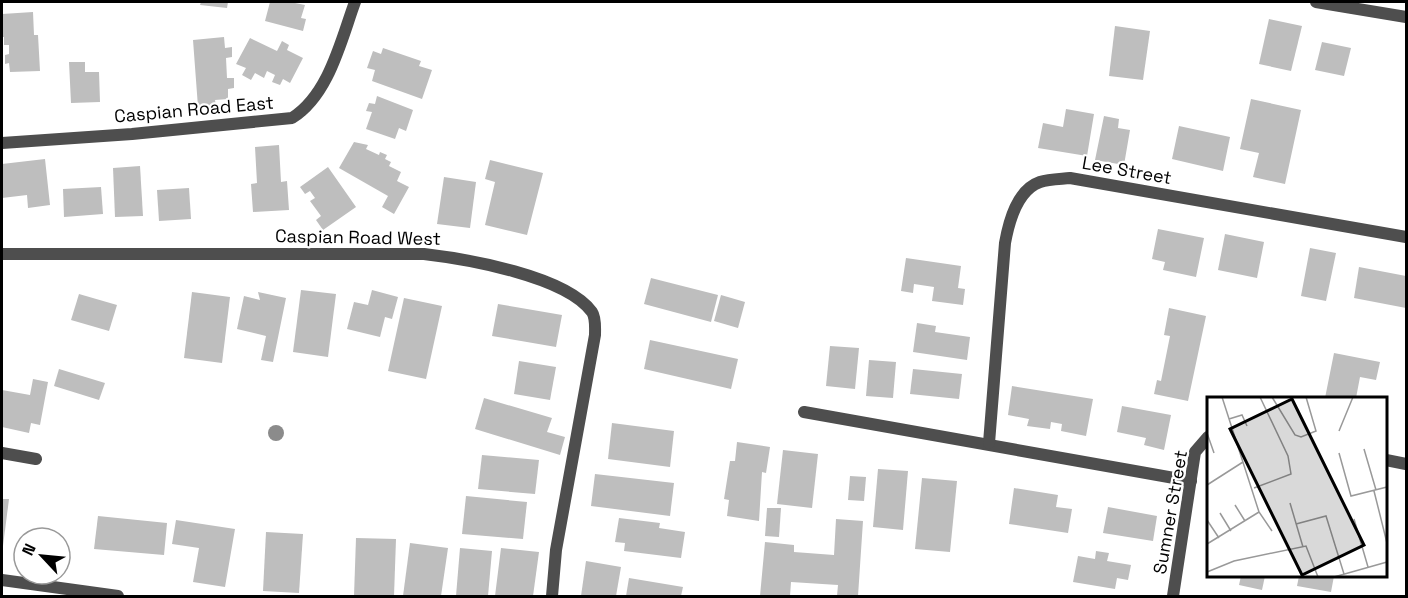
<svg xmlns="http://www.w3.org/2000/svg" width="1408" height="598" font-family="'Space Grotesk',sans-serif">
<style>
.building{fill:#bebebe}
.lines{fill:none;stroke-linecap:round;stroke-linejoin:round}
.minor{stroke:#4e4e4e;stroke-width:12}
.tree{fill:#8b8b8b}
.labels{text-anchor:middle;dominant-baseline:central;stroke-width:4.5;stroke-linejoin:round;paint-order:stroke}
.street-label{font-size:18px;fill:#000;stroke:#fff}
.inset-road{fill:none;stroke:#999;stroke-width:1.5}
.view{fill:#000;fill-opacity:0.15;stroke:#000;stroke-width:3}
.inset-edge{fill:none;stroke:#000;stroke-width:3}
</style>
<rect width="100%" height="100%" fill="#fff"/>
<g class="building">
<polygon points="201,2 228,2 227,8 200,5"/>
<polygon points="270,2 290,2 305,5 301,18 306,19 303,31 265,21"/>
<polygon points="33,12 34,35 38,35 40,71 10,72 9,63 5,64 5,55 9,54 9,45 4,45 4,37 2,37 2,14"/>
<polygon points="1269,19 1302,26 1291,71 1259,64"/>
<polygon points="1115,26 1150,31 1143,80 1109,76"/>
<polygon points="224,37 225,48 232,47 232,57 226,58 227,78 234,78 234,88 228,89 228,99 215,100 216,106 198,107 193,40"/>
<polygon points="250,38 277,51 282,41 289,45 287,50 303,58 290,83 283,79 280,85 272,82 275,75 267,71 264,78 255,73 251,80 242,75 246,68 236,64"/>
<polygon points="1322,42 1351,48 1344,76 1315,70"/>
<polygon points="383,48 421,61 419,66 432,70 422,99 372,81 375,70 367,68 373,51 381,54"/>
<polygon points="69,62 85,62 85,72 99,72 100,102 71,103"/>
<polygon points="377,96 413,110 406,131 399,128 395,139 366,129 372,112 366,111 369,103 375,104"/>
<polygon points="1251,99 1301,110 1285,184 1253,177 1259,153 1240,149"/>
<polygon points="1066,109 1094,114 1087,156 1038,148 1043,123 1063,127"/>
<polygon points="1104,116 1119,119 1118,128 1130,130 1124,165 1095,160"/>
<polygon points="1179,126 1230,137 1223,171 1172,159"/>
<polygon points="354,142 368,145 366,149 379,155 380,152 387,155 385,159 391,162 389,166 401,172 397,181 409,187 394,214 382,207 388,196 339,168"/>
<polygon points="279,145 281,182 287,181 289,210 253,212 251,184 257,183 255,147"/>
<polygon points="45,159 50,205 28,208 27,195 2,198 2,164"/>
<polygon points="490,160 543,173 527,235 485,225 495,182 485,179"/>
<polygon points="140,166 143,216 115,217 113,168"/>
<polygon points="328,167 356,207 323,230 316,220 321,216 310,201 315,198 310,191 305,194 300,187"/>
<polygon points="444,177 476,182 470,228 437,224"/>
<polygon points="101,187 103,214 64,217 63,189"/>
<polygon points="189,188 191,219 159,221 157,190"/>
<polygon points="1158,229 1204,238 1196,277 1163,270 1165,262 1152,259"/>
<polygon points="1225,234 1264,242 1257,278 1218,270"/>
<polygon points="1310,248 1336,253 1326,301 1301,296"/>
<polygon points="906,258 961,266 958,288 965,289 963,305 932,301 934,287 914,284 913,293 901,291"/>
<polygon points="1359,267 1406,276 1406,308 1354,298"/>
<polygon points="651,278 718,295 711,322 644,304"/>
<polygon points="301,290 336,294 328,357 293,352"/>
<polygon points="372,290 398,297 392,319 385,317 380,337 347,329 354,302 368,305"/>
<polygon points="192,292 230,297 222,363 184,358"/>
<polygon points="258,292 286,298 273,362 261,360 266,336 237,329 244,296 260,300"/>
<polygon points="79,294 117,305 109,331 71,320"/>
<polygon points="721,295 745,302 738,328 714,321"/>
<polygon points="404,298 442,306 426,379 388,371"/>
<polygon points="498,304 562,315 556,347 492,336"/>
<polygon points="1169,308 1206,316 1188,401 1154,394 1157,380 1161,381 1170,336 1164,335"/>
<polygon points="917,323 936,326 935,332 970,337 967,360 913,352"/>
<polygon points="650,340 738,359 731,389 644,369"/>
<polygon points="830,346 859,348 855,389 826,386"/>
<polygon points="1334,353 1380,362 1376,380 1360,377 1356,398 1325,398"/>
<polygon points="869,360 896,362 893,398 866,396"/>
<polygon points="519,361 556,367 550,400 514,394"/>
<polygon points="59,369 105,383 99,400 54,386"/>
<polygon points="913,369 962,374 959,399 910,394"/>
<polygon points="33,379 48,382 40,425 31,423 29,433 2,427 2,390 30,395"/>
<polygon points="1012,386 1093,399 1086,436 1061,431 1062,424 1051,422 1050,429 1027,426 1029,419 1008,415"/>
<polygon points="484,398 552,418 547,432 565,437 560,455 475,429"/>
<polygon points="1122,406 1171,415 1164,450 1144,445 1146,438 1117,432"/>
<polygon points="612,423 674,431 670,467 608,459"/>
<polygon points="737,442 770,447 766,473 762,472 759,521 727,516 729,500 724,499 730,461 735,461"/>
<polygon points="783,450 818,454 812,508 777,504"/>
<polygon points="482,455 539,460 535,494 478,489"/>
<polygon points="878,469 908,471 903,530 873,527"/>
<polygon points="595,474 674,483 670,516 591,506"/>
<polygon points="850,476 866,477 864,501 848,500"/>
<polygon points="922,478 957,481 950,552 915,549"/>
<polygon points="1014,488 1058,495 1056,507 1072,509 1068,533 1009,524"/>
<polygon points="466,496 527,502 523,539 462,534"/>
<polygon points="2,499 9,499 3,546 2,546"/>
<polygon points="1108,507 1157,516 1153,541 1103,533"/>
<polygon points="767,508 781,508 779,537 765,536"/>
<polygon points="98,516 167,523 164,555 94,549"/>
<polygon points="619,518 660,523 659,528 685,532 681,558 624,551 625,543 615,542"/>
<polygon points="836,519 863,521 858,596 837,596 838,585 791,582 790,596 760,596 765,542 794,545 794,552 834,555"/>
<polygon points="176,520 235,529 225,587 193,582 199,548 172,544"/>
<polygon points="266,532 303,534 299,593 263,591"/>
<polygon points="356,538 396,539 394,596 354,596"/>
<polygon points="410,543 448,548 441,596 403,596"/>
<polygon points="460,548 492,551 488,596 456,596"/>
<polygon points="501,548 539,552 533,596 495,596"/>
<polygon points="1096,551 1109,553 1107,561 1131,565 1128,580 1117,578 1115,589 1073,582 1078,556 1095,559"/>
<polygon points="586,561 621,567 616,596 581,596"/>
<polygon points="1241,576 1265,576 1262,590 1239,585"/>
<polygon points="1299,576 1334,576 1331,592 1297,586"/>
<polygon points="629,578 683,587 681,596 626,596"/>
</g>
<g class="lines">
<g class="minor">
<polyline points="1316,2 1406,17"/>
<path d="M 2,143 L 132,134 L 292,118 C 329,95 341,40 355,2"/>
<path d="M 2,254 L 424,254 C 467,259 566,276 592,312 C 596,318 595,328 595,335 L 556,550 L 552,596"/>
<polyline points="804,412 1191,481"/>
<path d="M 989,443 L 1005,243 C 1009,221 1017,190 1040,182 C 1049,179 1061,179 1070,178 L 1406,237"/>
<polyline points="2,453 36,459"/>
<polyline points="1386,460 1406,464"/>
<polyline points="2,580 118,596"/>
<polyline points="1173,596 1195,452 1208,437"/>
</g>
</g>
<circle class="tree" cx="276" cy="433" r="8"/>
<g class="labels">
<g class="street-label">
<text transform="translate(194 109) rotate(-5)">Caspian Road East</text>
<text transform="translate(1127 170) rotate(10)">Lee Street</text>
<text transform="translate(358 237) rotate(1)">Caspian Road West</text>
<text transform="translate(1170 512) rotate(-80)">Sumner Street</text>
</g>
</g>
<g transform="translate(1207 397)">
<rect width="180" height="180" fill="#fff"/>
<path class="inset-road" d="M 15,0 L 52,115 L 65,134M 65,0 L 88,38 L 94,40 L 109,34 L 99,0M 22,22 L 35,18 L 40,29M 132,34 L 146,0M 0,36 L 7,56M 157,52 L 169,93M 132,56 L 144,99 L 180,90M 0,88 L 36,65M 47,91 L 84,77 L 81,59 L 53,0M 167,94 L 180,146M 83,106 L 96,150M 28,108 L 38,124M 13,116 L 24,134M 147,122 L 161,170M 0,123 L 12,141M 89,127 L 119,119 L 137,177M 0,147 L 52,115M 0,175 L 27,164 L 99,149 L 111,180M 127,180 L 180,165"/>
<path class="view" d="M 85,2 L 157,148 L 95,178 L 23,32 Z"/>
<rect width="180" height="180" class="inset-edge"/>
</g>
<rect width="1408" height="598" fill="none" stroke="#000000" stroke-width="6"/>
<g transform="translate(42 556) rotate(296)"><circle r="28" fill="#ffffff" stroke="#999999" stroke-width="1.5"/>
<path d="M0-4.5L10 22L0 15L-10 22Z" fill="#000000"/>
<text y="-9" font-size="16" font-weight="bold" text-anchor="middle" fill="#000000">N</text>
</g>
</svg>
